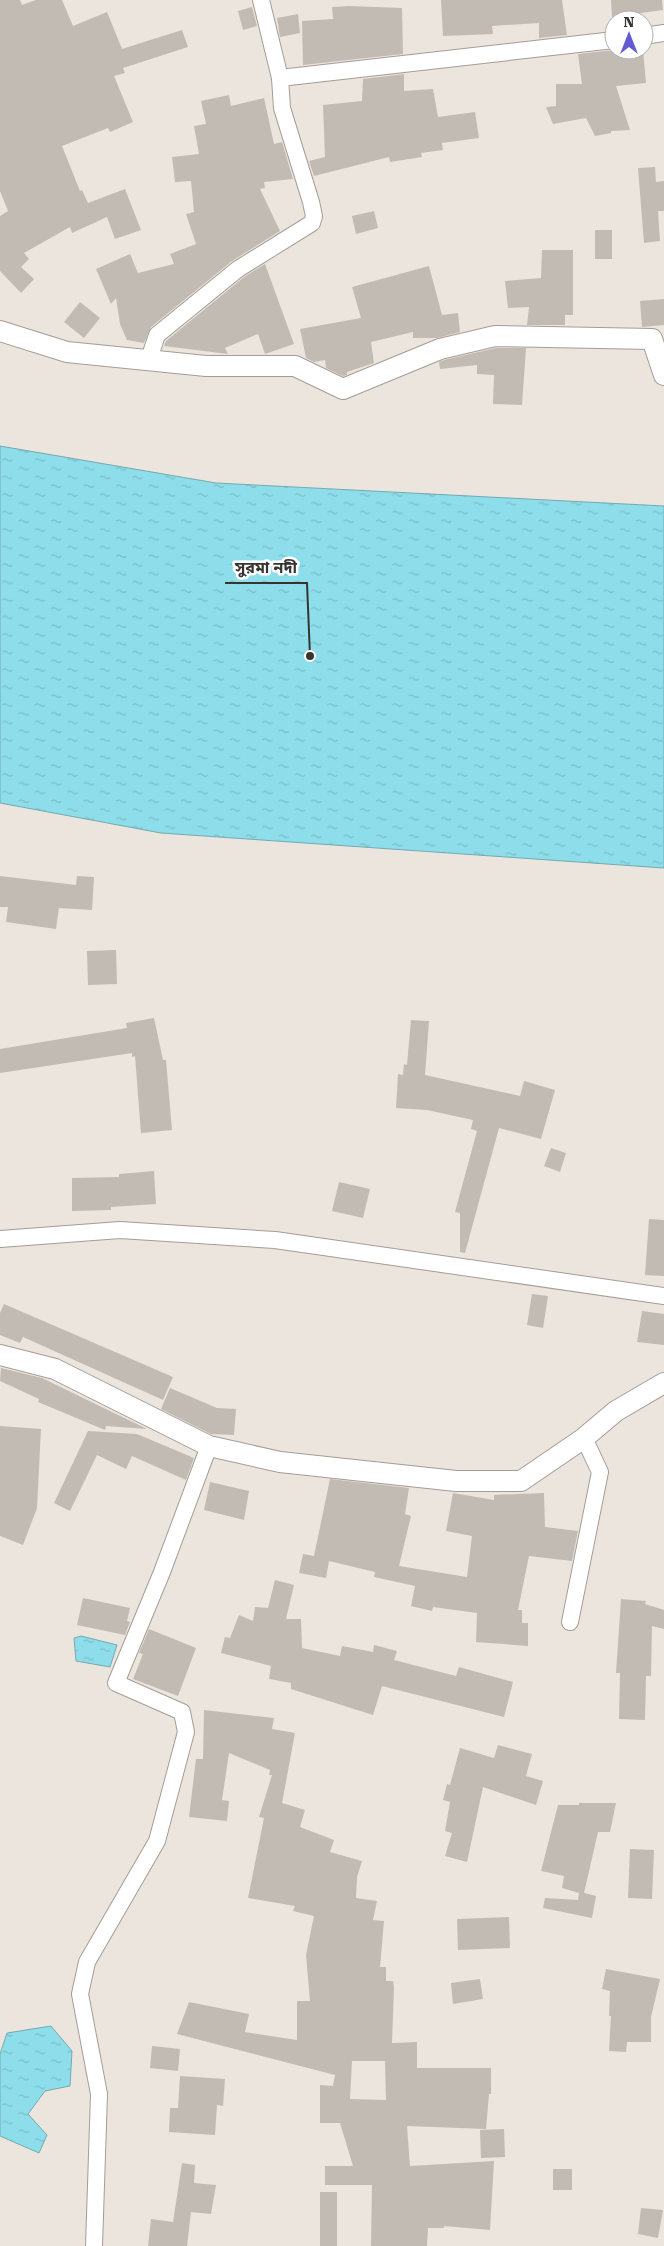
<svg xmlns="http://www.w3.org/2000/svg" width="664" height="2246" font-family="'Roboto Serif','Noto Sans Bengali',serif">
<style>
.water{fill:url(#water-ripples);stroke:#73aab2}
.building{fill:#c2bbb3;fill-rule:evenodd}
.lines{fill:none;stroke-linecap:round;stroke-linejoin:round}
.minor-casing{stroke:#a49d96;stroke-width:18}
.tertiary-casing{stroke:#a49d96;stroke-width:22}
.minor{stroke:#fff;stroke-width:16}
.tertiary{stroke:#fff;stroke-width:20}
.leader{fill:none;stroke:#363431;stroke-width:2}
.callout-dot{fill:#363431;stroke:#fff;stroke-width:2}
.callout-label{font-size:16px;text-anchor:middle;font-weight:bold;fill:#363431;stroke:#fff;stroke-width:5;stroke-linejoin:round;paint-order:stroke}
</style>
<defs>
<pattern id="water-ripples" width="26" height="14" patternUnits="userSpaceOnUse" patternTransform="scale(1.25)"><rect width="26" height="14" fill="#8dddea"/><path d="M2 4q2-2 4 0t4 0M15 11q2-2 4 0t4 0" fill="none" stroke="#7abec9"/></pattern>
</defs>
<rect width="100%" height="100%" fill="#ece5dd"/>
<g class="water">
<polygon points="0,446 216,483 664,506 664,868 161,833 0,803"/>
<polygon points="81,1636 117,1645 110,1667 76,1661 74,1638"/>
<polygon points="51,2026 72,2051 70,2086 45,2091 28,2114 47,2135 39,2153 0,2136 0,2054 7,2033"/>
</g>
<g class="building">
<polygon points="0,0 20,0 22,5 36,0 62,0 73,26 107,12 122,49 182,30 188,47 123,68 125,73 114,76 133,122 110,132 108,128 62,146 80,191 82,190 88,203 125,189 141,230 115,239 107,217 72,233 70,227 24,253 29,259 21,267 34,279 21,293 0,271 0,216 8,211 0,191"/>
<polygon points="441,0 562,0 567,35 539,38 539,23 492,26 493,34 443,36"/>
<polygon points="611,0 662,0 663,10 612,17"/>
<polygon points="349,6 402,8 403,54 303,65 302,21 333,19 332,7"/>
<polygon points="252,7 257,26 243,30 238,11"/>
<polygon points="298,14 300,33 280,37 277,18"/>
<polygon points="615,50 643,50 646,83 616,86 630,130 611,131 611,133 595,136 586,118 553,124 546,107 556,106 556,84 582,84 578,54"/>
<polygon points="404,74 404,91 433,89 438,117 475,112 479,138 442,143 443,150 421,153 422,157 390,162 389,157 314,176 309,161 325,157 323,105 362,101 363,79"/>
<polygon points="229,95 231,106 264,98 274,144 282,142 293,179 264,182 265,188 260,189 280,231 232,261 151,327 144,343 127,340 120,324 116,298 111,304 96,269 130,254 138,273 174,264 170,254 196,244 186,214 194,212 191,181 175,182 172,157 199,154 194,126 206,124 201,101"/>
<polygon points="655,167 656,182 664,181 664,211 658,211 660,241 644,243 638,168"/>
<polygon points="374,211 378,228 356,234 352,216"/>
<rect x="595" y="230" width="17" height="29"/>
<polygon points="542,250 573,250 573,315 565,315 565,325 527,325 529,307 508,308 505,281 541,278"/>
<polygon points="265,264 294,344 265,354 258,334 225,348 228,354 164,346 166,341 244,277"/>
<polygon points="429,266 442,315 458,313 460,332 437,338 413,338 413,332 371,342 374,363 347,372 347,375 343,376 326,368 325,360 314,362 306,358 300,329 361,318 352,287"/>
<polygon points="664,299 664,325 642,327 640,301"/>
<polygon points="80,302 100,318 84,338 64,322"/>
<polygon points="496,348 526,348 522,405 493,404 494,375 477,374 477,365 440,369 439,362 444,360"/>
<polygon points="0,876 76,885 77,876 94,877 92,910 59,908 56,929 6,922 8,907 0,907"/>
<polygon points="116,950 117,984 88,985 87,951"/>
<polygon points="154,1018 163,1060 166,1060 172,1130 141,1133 135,1056 132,1057 132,1053 0,1073 0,1049 127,1028 126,1023"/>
<polygon points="411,1020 429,1021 425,1075 520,1096 524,1081 555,1090 541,1139 499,1128 465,1253 460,1252 460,1213 455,1212 477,1131 471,1129 473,1120 427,1110 396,1108 398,1074 403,1075 404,1064 407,1065"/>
<polygon points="551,1148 566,1153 560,1172 544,1166"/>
<polygon points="154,1171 156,1204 111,1207 111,1210 72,1211 72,1178 119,1177 119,1174"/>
<polygon points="339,1182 370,1189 363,1218 332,1211"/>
<polygon points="649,1219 664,1220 664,1276 645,1275"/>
<polygon points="532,1294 548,1296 543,1328 527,1325"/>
<polygon points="4,1304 173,1377 163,1400 23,1337 20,1343 0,1335 0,1313"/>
<polygon points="642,1311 664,1314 664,1345 637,1342"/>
<polygon points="1,1368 42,1378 147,1429 106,1426 105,1430 38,1402 39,1399 0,1381"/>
<polygon points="170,1388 217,1408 236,1409 234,1435 211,1434 161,1409"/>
<polygon points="0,1426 41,1429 37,1508 23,1545 0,1536"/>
<polygon points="88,1431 137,1434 194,1458 186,1480 132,1456 126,1469 97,1455 70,1511 54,1503"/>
<polygon points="330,1479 409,1488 405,1514 411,1516 399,1566 467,1577 472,1536 446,1531 453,1493 494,1500 494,1495 544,1493 545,1527 578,1531 572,1561 529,1556 518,1610 522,1610 522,1623 528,1623 528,1646 476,1642 477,1613 433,1607 432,1611 411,1606 415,1586 374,1577 375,1572 329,1561 326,1578 299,1573 303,1554 314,1556"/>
<polygon points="210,1482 249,1491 244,1520 204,1510"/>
<polygon points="275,1580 294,1585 286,1619 301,1619 302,1648 340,1656 342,1646 373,1652 374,1645 397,1651 394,1660 456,1676 459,1667 513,1682 504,1717 382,1686 373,1715 291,1689 291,1683 269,1679 271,1666 221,1653 225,1637 230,1638 239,1615 253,1621 255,1607 268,1608"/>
<polygon points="83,1598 130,1608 127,1621 130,1622 125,1635 77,1625"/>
<polygon points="621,1599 646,1601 645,1604 664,1610 664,1629 652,1626 651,1676 646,1676 645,1720 619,1719 620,1673 616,1673"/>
<polygon points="149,1629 196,1648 178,1696 133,1679 143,1654 139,1653"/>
<path d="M 204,1710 L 274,1718 L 272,1729 L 295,1733 L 282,1803 L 305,1810 L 300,1827 L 334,1840 L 330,1852 L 362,1861 L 357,1877 L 356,1898 L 377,1901 L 373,1920 L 384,1921 L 380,1967 L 386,1967 L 386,1981 L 393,1981 L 394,1987 L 392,2043 L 417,2042 L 417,2068 L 491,2068 L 491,2094 L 489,2094 L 486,2129 L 407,2126 L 410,2166 L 494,2161 L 490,2230 L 444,2226 L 444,2228 L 428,2228 L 427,2246 L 371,2246 L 372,2185 L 325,2185 L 325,2166 L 353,2166 L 340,2123 L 320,2123 L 320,2085 L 333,2086 L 335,2075 L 177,2034 L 189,2002 L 249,2014 L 245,2032 L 297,2040 L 297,2001 L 310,2001 L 306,1955 L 314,1916 L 293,1911 L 295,1906 L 248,1898 L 264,1818 L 259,1817 L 272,1775 L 269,1775 L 270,1770 L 229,1753 L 222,1800 L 229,1801 L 227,1821 L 189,1817 L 196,1759 L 203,1759 ZM 352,2061 L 385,2061 L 386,2100 L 350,2099 Z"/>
<polygon points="498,1745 532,1754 526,1776 543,1781 536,1805 483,1787 467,1862 445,1856 452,1833 445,1831 450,1802 443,1800 447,1784 450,1785 460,1748 494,1758"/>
<polygon points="579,1803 616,1803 610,1832 598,1832 584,1893 596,1896 592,1918 543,1908 545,1898 578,1900 579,1893 562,1888 564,1876 541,1871 558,1805 579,1805"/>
<polygon points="630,1849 654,1850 652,1899 628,1898"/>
<polygon points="509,1917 510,1948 458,1950 457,1919"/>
<polygon points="606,1969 660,1979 651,2017 651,2042 627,2042 626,2052 609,2051 611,2016 609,2016 610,1991 602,1989"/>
<polygon points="480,1979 483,1999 453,2004 451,1983"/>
<polygon points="152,2046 180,2049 178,2071 150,2068"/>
<polygon points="180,2076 225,2079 223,2106 217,2105 215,2135 169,2132 170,2108 178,2108"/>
<polygon points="504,2129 505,2157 481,2158 480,2130"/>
<polygon points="182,2163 195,2165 194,2183 216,2185 211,2214 191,2212 187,2246 148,2246 151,2219 173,2222"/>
<rect x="553" y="2169" width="19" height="21"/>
<rect x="320" y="2192" width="17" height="54"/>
<polygon points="641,2208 663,2210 658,2238 638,2234"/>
</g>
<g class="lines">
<defs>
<g id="minor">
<polyline points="644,36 664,33"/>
<polyline points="280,78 614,40"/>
<polyline points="149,359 157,335 238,269 312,223 314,216 311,202 282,108 280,78 261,0"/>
<polyline points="0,1239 120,1230 275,1240 664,1296"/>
<polyline points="570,1622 600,1472 584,1438"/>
<polyline points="94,2246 99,2094 80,1994 87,1962 157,1841 186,1732 182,1712 116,1683 162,1572 209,1446"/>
</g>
<g id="tertiary">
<polyline points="0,331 67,352 206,366 295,366 343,389 440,349 495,336 652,339 664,375"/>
<polyline points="0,1355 55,1369 209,1446 280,1462 456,1481 521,1481 584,1438 616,1411 664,1383"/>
</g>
</defs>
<use href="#minor" class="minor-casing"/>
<use href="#tertiary" class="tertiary-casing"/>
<use href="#minor" class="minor"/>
<use href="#tertiary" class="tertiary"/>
</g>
<path class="leader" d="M310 656L307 583H225"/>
<circle class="callout-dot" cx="310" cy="656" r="5"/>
<g class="callout-label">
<text x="266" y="573">সুরমা নদী</text>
</g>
<g transform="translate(629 35)"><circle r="24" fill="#ffffff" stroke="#afaead"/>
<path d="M0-4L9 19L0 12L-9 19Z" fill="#625ad3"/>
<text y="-8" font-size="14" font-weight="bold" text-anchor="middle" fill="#363431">N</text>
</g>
</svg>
